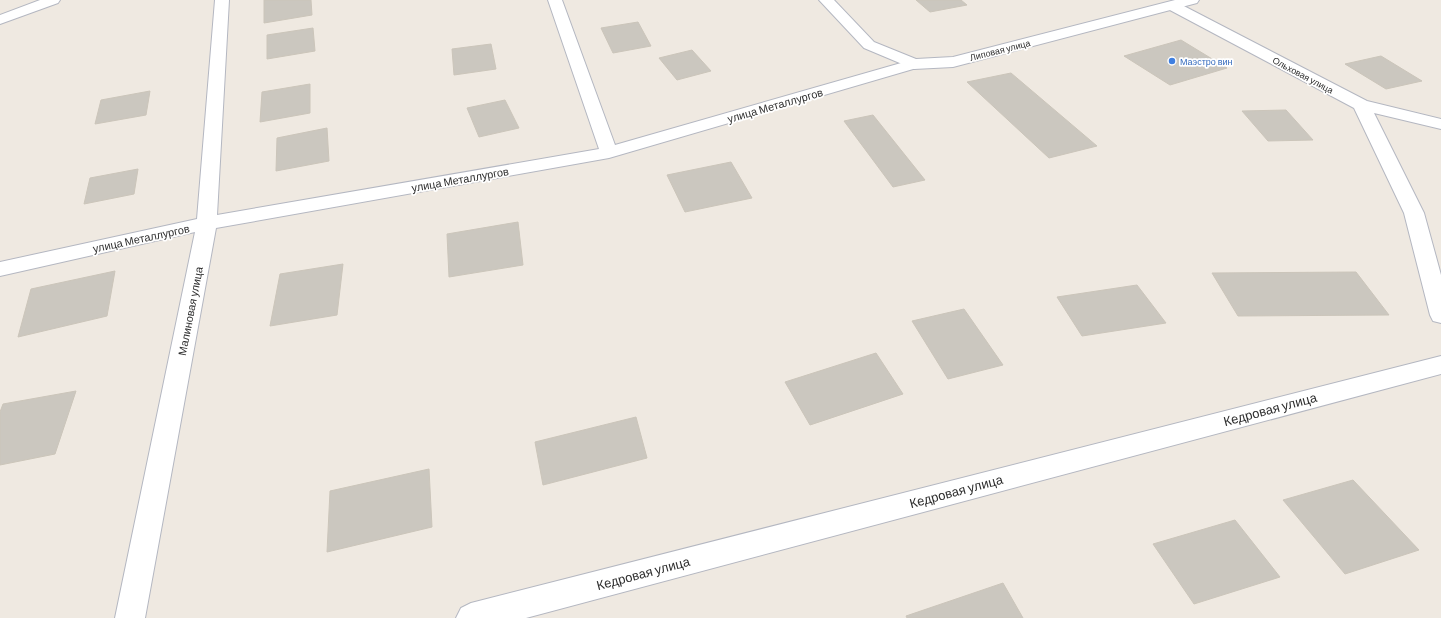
<svg xmlns="http://www.w3.org/2000/svg" width="1441" height="618" font-family="Barlow,sans-serif">
<style>
.building{fill:#cbc7bf;stroke:#cbc5ba}
.lines{fill:none;stroke-linecap:round;stroke-linejoin:round}
.minor-casing{stroke:#b4b7c1;stroke-width:2}
.secondary-casing{stroke:#b4b7c1;stroke-width:2}
.minor{fill:#fff;fill-rule:evenodd}
.secondary{fill:#fff;fill-rule:evenodd}
.shop-dot{fill:#3f7fe0;stroke:#fff;stroke-width:1.5}
.labels{text-anchor:middle;dominant-baseline:central;stroke-width:3.5;stroke-linejoin:round;paint-order:stroke}
.far-street-label{font-size:9px;fill:#2e2e2e;stroke:#fff}
.far-shop-label{font-size:9px;fill:#366cbe;stroke:#fff;text-anchor:start}
.street-label{font-size:11px;fill:#2e2e2e;stroke:#fff}
.near-street-label{font-size:13px;fill:#2e2e2e;stroke:#fff}
</style>
<rect width="100%" height="100%" fill="#efe9e1"/>
<g class="building">
<polygon points="264,0 311,0 312,15 264,23"/>
<polygon points="916,0 961,0 967,5 930,12"/>
<polygon points="638,22 651,46 613,53 601,28"/>
<polygon points="313,28 315,51 267,59 267,35"/>
<polygon points="1181,40 1227,68 1170,85 1124,56"/>
<polygon points="491,44 496,69 454,75 452,49"/>
<polygon points="692,50 711,71 677,80 659,58"/>
<polygon points="1381,56 1422,81 1386,89 1345,64"/>
<polygon points="1011,73 1097,146 1049,158 967,82"/>
<polygon points="310,84 310,113 260,122 262,92"/>
<polygon points="150,91 146,115 95,124 101,100"/>
<polygon points="505,100 519,128 479,137 467,108"/>
<polygon points="1286,110 1313,140 1268,141 1242,111"/>
<polygon points="873,115 925,180 893,187 844,121"/>
<polygon points="327,128 329,161 276,171 277,138"/>
<polygon points="731,162 752,198 685,212 667,175"/>
<polygon points="138,169 134,194 84,204 90,178"/>
<polygon points="518,222 523,265 449,277 447,234"/>
<polygon points="343,264 337,315 270,326 280,274"/>
<polygon points="115,271 107,316 18,337 31,289"/>
<polygon points="1356,272 1389,315 1238,316 1212,273"/>
<polygon points="1137,285 1166,323 1082,336 1057,297"/>
<polygon points="964,309 1003,365 948,379 912,321"/>
<polygon points="876,353 903,394 810,425 785,382"/>
<polygon points="76,391 55,454 0,465 0,412 3,404"/>
<polygon points="636,417 647,458 543,485 535,442"/>
<polygon points="429,469 432,527 327,552 330,491"/>
<polygon points="1353,480 1419,550 1345,574 1283,500"/>
<polygon points="1235,520 1280,577 1194,604 1153,544"/>
<polygon points="1003,583 1023,618 907,618 906,616"/>
</g>
<g class="lines">
<defs>
<g id="minor">
<polygon points="40,0 60,0 58,3 0,24 0,15"/>
<polygon points="215,0 229,0 217,215 599,149 548,0 562,0 615,145 908,61 914,59 920,61 922,64 920,67 609,158 216,228 145,618 115,618 195,232 0,276 0,262 197,219"/>
<polygon points="1173,2 1178,3 1367,101 1441,119 1441,129 1374,113 1424,213 1441,275 1441,323 1433,321 1430,315 1404,213 1354,108 1168,9 1166,6 1168,3"/>
<polygon points="1441,356 1441,374 526,618 456,618 461,608 471,603"/>
</g>
<polygon id="secondary" points="819,0 834,0 874,42 916,59 953,57 1175,0 1199,0 1197,3 953,67 914,69 864,48"/>
</defs>
<use href="#minor" class="minor-casing"/>
<use href="#secondary" class="secondary-casing"/>
<use href="#minor" class="minor"/>
<use href="#secondary" class="secondary"/>
</g>
<circle class="shop-dot" cx="1172" cy="61" r="4"/>
<g class="labels">
<g class="far-street-label">
<text transform="translate(1000 50) rotate(-14)">Липовая улица</text>
<text transform="translate(1303 75) rotate(28)">Ольховая улица</text>
</g>
<g class="far-shop-label">
<text x="1180" y="61">Маэстро вин</text>
</g>
<g class="street-label">
<text transform="translate(775 105) rotate(-16)">улица Металлургов</text>
<text transform="translate(460 179) rotate(-10)">улица Металлургов</text>
<text transform="translate(141 238) rotate(-12)">улица Металлургов</text>
<text transform="translate(190 311) rotate(-79)">Малиновая улица</text>
</g>
<g class="near-street-label">
<text transform="translate(1270 409) rotate(-15)">Кедровая улица</text>
<text transform="translate(956 491) rotate(-15)">Кедровая улица</text>
<text transform="translate(643 573) rotate(-15)">Кедровая улица</text>
</g>
</g>
</svg>
